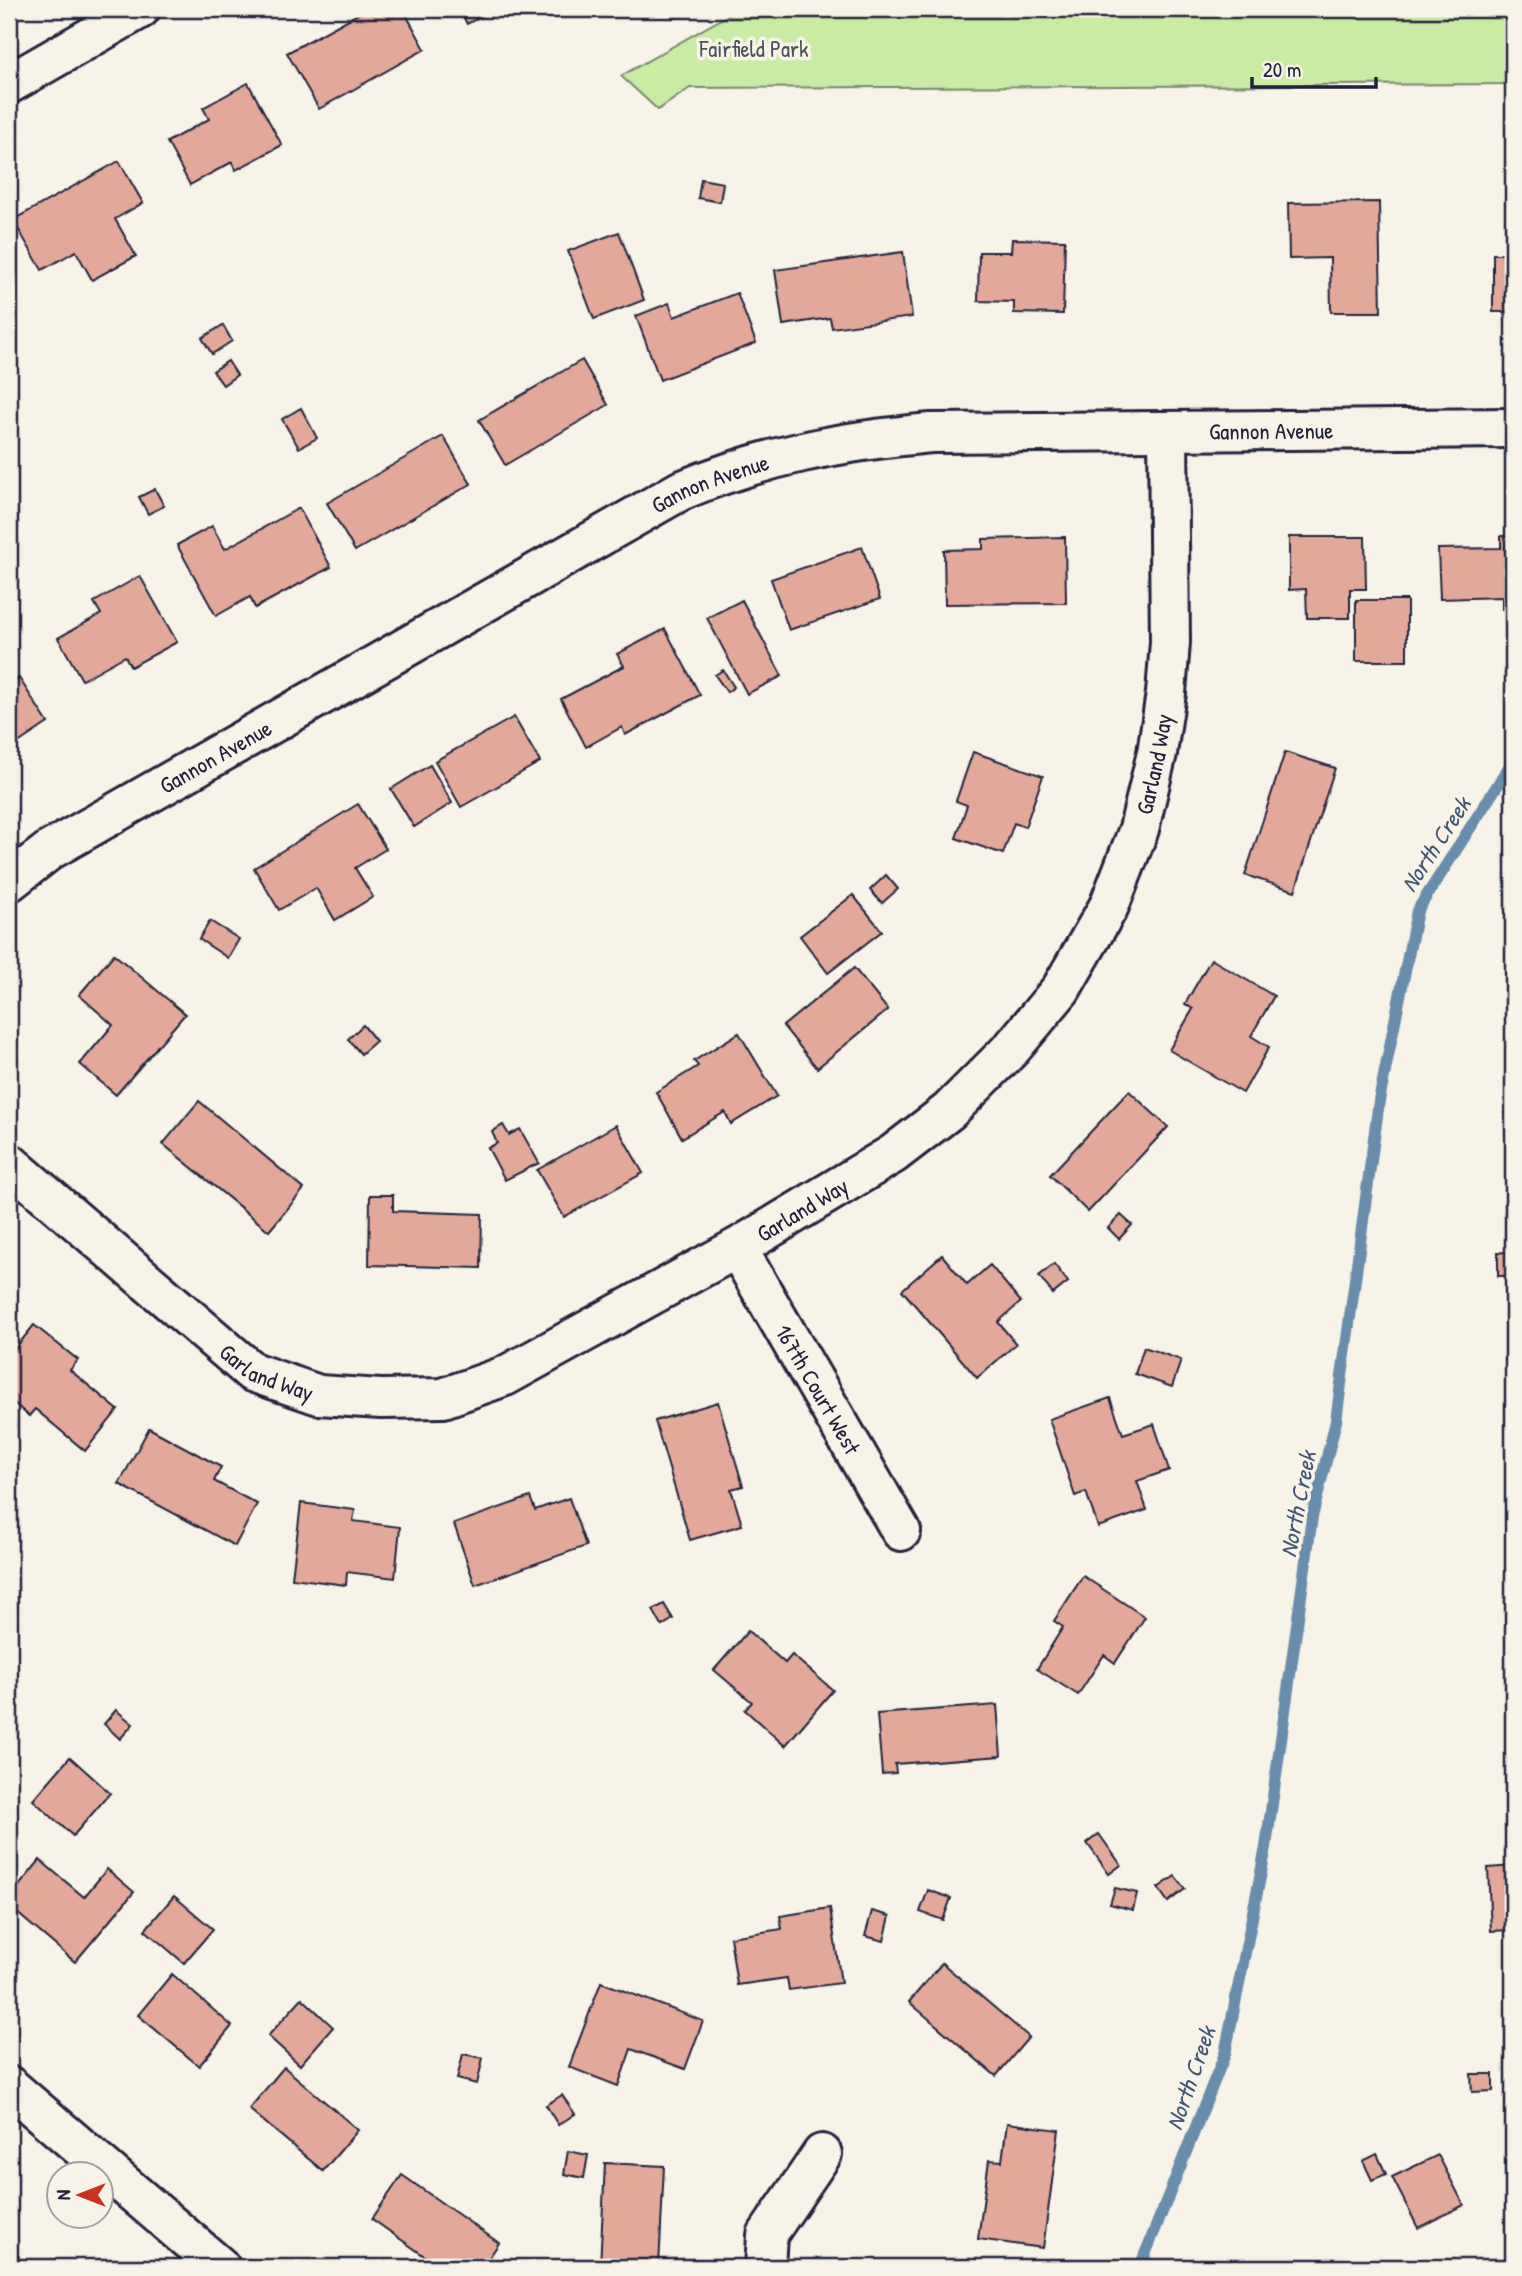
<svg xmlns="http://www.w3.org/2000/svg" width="1522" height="2276" font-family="'Patrick Hand',sans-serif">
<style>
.green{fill:#caeba3;stroke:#76866f;stroke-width:2}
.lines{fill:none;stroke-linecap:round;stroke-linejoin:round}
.stream{stroke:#698dad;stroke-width:12}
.building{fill:#e2a99b;stroke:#22223b;stroke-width:2}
.minor-casing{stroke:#22223b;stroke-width:44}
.minor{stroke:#f7f3e8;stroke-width:38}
.labels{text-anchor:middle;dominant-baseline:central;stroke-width:7;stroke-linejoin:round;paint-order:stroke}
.park-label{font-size:23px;fill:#4c5455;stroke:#f7f3e8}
.street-label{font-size:23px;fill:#22223b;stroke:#f7f3e8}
.water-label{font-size:24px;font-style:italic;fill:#455774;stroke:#f7f3e8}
</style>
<rect width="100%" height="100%" fill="#f7f3e8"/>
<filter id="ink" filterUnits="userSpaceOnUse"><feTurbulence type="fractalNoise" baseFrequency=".0143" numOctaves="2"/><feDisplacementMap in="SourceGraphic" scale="14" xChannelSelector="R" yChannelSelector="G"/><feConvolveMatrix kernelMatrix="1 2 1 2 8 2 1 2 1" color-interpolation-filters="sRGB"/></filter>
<g filter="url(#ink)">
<polygon class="green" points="739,9 1513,9 1513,84 690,88 658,110 621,76"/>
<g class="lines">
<polyline class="stream" points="1140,2267 1225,2054 1266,1847 1312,1517 1336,1421 1379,1101 1417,911 1513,761"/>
</g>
<g class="building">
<polygon points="367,9 403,9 425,49 319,109 287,53"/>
<polygon points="459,9 495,9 467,24"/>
<polygon points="248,83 282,145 236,170 232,162 190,185 167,142 209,119 203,108"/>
<polygon points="119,161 143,203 115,219 136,256 92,280 76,251 42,270 13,220"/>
<polygon points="701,179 723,183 720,202 698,198"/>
<polygon points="1379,202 1381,312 1331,312 1330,258 1289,259 1288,203"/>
<polygon points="619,232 644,300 594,319 568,251"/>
<polygon points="1012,239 1065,240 1063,314 1014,313 1014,302 978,301 979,252 1011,252"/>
<polygon points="903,252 912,317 832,328 830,318 783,325 775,270"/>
<rect x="1493" y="254" width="20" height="58"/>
<polygon points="737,293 756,343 660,380 636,316 669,303 674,317"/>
<polygon points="223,325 232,341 212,354 202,338"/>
<polygon points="582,360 608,405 505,465 479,420"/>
<polygon points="228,361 237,375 223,385 213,371"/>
<polygon points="301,408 317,438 299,448 282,419"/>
<polygon points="443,436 471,484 355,551 327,503"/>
<polygon points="155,489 164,506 148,514 139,497"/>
<polygon points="299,508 331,567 255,608 250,597 216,616 177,545 212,526 225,549"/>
<polygon points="1501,536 1513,536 1513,609 1502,609 1502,597 1440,599 1438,549 1501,548"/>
<polygon points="1065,537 1066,603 945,604 944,550 983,549 983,539"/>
<polygon points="1289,537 1365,537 1366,589 1350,589 1350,618 1307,618 1306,589 1289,590"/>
<polygon points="862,547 880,599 789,630 771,579"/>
<polygon points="140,576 177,642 131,667 125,656 82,680 58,638 101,614 94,602"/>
<polygon points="742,600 782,676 747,694 707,618"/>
<rect x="1356" y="600" width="51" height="61"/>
<polygon points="665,629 700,695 625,735 622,727 586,747 561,699 624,666 617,654"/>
<polygon points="723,670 734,687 727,692 715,675"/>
<polygon points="19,678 48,723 9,749 9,685"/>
<polygon points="514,717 540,762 461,807 435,761"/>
<polygon points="973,752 1043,776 1025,827 1014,823 1003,854 956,838 967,805 956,801"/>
<polygon points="1285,752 1335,768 1295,891 1245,875"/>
<polygon points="430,765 452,803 414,827 391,789"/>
<polygon points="358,804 386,849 355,868 373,897 335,920 316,888 279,910 254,868"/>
<polygon points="886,875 898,889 882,903 870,890"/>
<polygon points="853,895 882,931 828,973 800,936"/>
<polygon points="210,921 239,939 228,958 199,939"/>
<polygon points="114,954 185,1014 116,1095 80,1064 113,1025 79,995"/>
<polygon points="1211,959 1274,996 1251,1036 1269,1047 1243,1093 1169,1050 1193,1009 1185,1004"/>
<polygon points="854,968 888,1010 817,1068 783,1026"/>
<polygon points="363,1025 376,1041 361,1054 348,1039"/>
<polygon points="739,1033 777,1096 731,1124 725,1112 682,1138 656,1092 698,1066 694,1061"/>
<polygon points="1129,1091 1168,1127 1088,1212 1050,1175"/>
<polygon points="199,1101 304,1189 269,1231 163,1144"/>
<polygon points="503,1125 509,1135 520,1129 539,1163 505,1180 488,1148 497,1143 492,1132"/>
<polygon points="616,1125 643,1173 564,1217 537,1170"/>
<polygon points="370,1195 393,1195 393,1211 482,1214 481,1268 369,1265"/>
<polygon points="1121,1215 1132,1225 1119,1239 1108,1228"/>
<polygon points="1498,1252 1513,1253 1513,1276 1498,1276"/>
<polygon points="942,1255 967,1285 990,1265 1021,1302 998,1322 1016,1344 977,1378 902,1290"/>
<polygon points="1054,1264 1068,1282 1053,1294 1039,1276"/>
<polygon points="34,1325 78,1360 70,1370 118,1410 85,1451 35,1409 29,1416 9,1399 9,1356"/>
<polygon points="1144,1347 1181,1360 1172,1387 1135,1374"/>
<polygon points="1110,1398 1123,1434 1154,1424 1169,1470 1137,1481 1147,1510 1098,1527 1086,1492 1075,1496 1049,1419"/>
<polygon points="718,1402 743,1486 731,1489 742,1525 690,1540 655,1421"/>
<polygon points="149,1428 221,1467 214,1481 257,1504 235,1546 119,1484"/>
<polygon points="530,1497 535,1510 569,1498 586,1546 475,1585 454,1524"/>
<polygon points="301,1503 355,1510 353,1521 400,1527 395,1578 347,1572 346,1585 292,1578"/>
<polygon points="1083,1576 1145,1617 1115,1663 1104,1655 1078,1695 1037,1669 1063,1627 1054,1621"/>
<polygon points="664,1604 673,1619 662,1626 653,1610"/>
<polygon points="748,1631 785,1663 792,1655 833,1690 785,1746 745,1710 752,1702 714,1670"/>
<polygon points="997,1705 1001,1756 895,1764 896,1773 882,1774 877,1714"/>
<polygon points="116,1710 133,1724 120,1739 104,1724"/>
<polygon points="70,1757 110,1793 73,1836 33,1800"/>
<polygon points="1099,1834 1121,1865 1109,1874 1087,1843"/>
<polygon points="40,1860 84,1897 107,1869 134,1892 75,1962 9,1906 9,1898"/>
<polygon points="1513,1866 1513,1930 1491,1931 1488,1868"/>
<polygon points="1175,1876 1185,1889 1168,1902 1158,1888"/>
<polygon points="1115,1888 1137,1893 1133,1910 1110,1904"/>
<polygon points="928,1890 951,1898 943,1920 920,1912"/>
<polygon points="174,1896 213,1929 184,1963 145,1930"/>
<polygon points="830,1908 841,1983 789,1990 787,1978 737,1985 730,1937 782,1929 780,1916"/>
<polygon points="872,1911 890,1916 884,1941 865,1936"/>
<polygon points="942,1963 1029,2037 996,2076 909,2002"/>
<polygon points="172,1974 232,2026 199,2066 138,2015"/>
<polygon points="601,1982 703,2021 685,2069 631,2049 618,2086 569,2067"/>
<polygon points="302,1998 333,2027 300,2065 268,2036"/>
<polygon points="463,2054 483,2058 477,2084 457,2079"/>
<polygon points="284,2067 358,2130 323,2171 249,2109"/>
<polygon points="1471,2074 1493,2074 1493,2091 1472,2092"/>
<polygon points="562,2095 575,2114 558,2125 546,2105"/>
<polygon points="1007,2123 1059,2130 1043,2248 978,2239 989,2160 1002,2161"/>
<polygon points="568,2151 588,2155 584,2178 564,2174"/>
<polygon points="1377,2154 1386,2174 1372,2180 1363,2161"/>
<polygon points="1438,2155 1464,2205 1418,2228 1392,2177"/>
<polygon points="605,2163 664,2166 659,2267 600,2267"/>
<polygon points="402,2175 499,2243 483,2267 440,2267 372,2219"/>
<polygon points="9,2249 19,2257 11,2267 9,2267"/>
</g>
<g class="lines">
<defs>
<g id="minor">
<polyline points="9,84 140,9"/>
<path id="s1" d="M 9,882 L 50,850 L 680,491 C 764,456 841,441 931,433 L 1513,428"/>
<path id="s2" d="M 9,1163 L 252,1372 L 319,1395 L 381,1399 L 443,1398 L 505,1376 L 737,1248 L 893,1154 L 949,1111 L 1012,1048 L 1061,989 L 1109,906 L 1139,829 L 1157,753 L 1166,693 L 1170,642 L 1168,432"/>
<path id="s3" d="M 737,1248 L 901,1531"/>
<polyline points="9,2086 220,2267"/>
<polyline points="765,2267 767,2235 822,2154"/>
</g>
</defs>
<use href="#minor" class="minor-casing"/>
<use href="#minor" class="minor"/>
</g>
</g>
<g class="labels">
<g class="park-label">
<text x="754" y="48">Fairfield Park</text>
</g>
<g class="street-label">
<text stroke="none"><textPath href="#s1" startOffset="1376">Gannon Avenue</textPath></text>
<text stroke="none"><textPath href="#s1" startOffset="808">Gannon Avenue</textPath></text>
<text stroke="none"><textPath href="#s1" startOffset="242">Gannon Avenue</textPath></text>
<text stroke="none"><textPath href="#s2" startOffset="1510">Garland Way</textPath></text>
<text stroke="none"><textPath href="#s2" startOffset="922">Garland Way</textPath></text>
<text stroke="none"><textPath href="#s2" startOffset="334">Garland Way</textPath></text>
<text stroke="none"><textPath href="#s3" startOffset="163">167th Court West</textPath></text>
</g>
<g class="water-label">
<text transform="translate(1435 844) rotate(-57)">North Creek</text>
<text transform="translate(1297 1504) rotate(-79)">North Creek</text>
<text transform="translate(1190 2078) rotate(-71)">North Creek</text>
</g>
</g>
<rect width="1522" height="2276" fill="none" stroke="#f7f3e8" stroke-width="35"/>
<rect x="18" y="18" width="1487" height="2241" fill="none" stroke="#22223b" stroke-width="2.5" filter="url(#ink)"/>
<g transform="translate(80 2195) rotate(270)"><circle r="33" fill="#f7f3e8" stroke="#a29fa3" stroke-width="2"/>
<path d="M0-5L12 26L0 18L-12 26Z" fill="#c8321e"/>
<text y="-10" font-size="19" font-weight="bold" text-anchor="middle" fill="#22223b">N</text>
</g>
<path d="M1252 77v10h124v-10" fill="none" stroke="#22223b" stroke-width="3.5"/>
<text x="1263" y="77" font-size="21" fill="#22223b" stroke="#f7f3e8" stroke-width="5" paint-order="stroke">20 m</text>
</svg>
